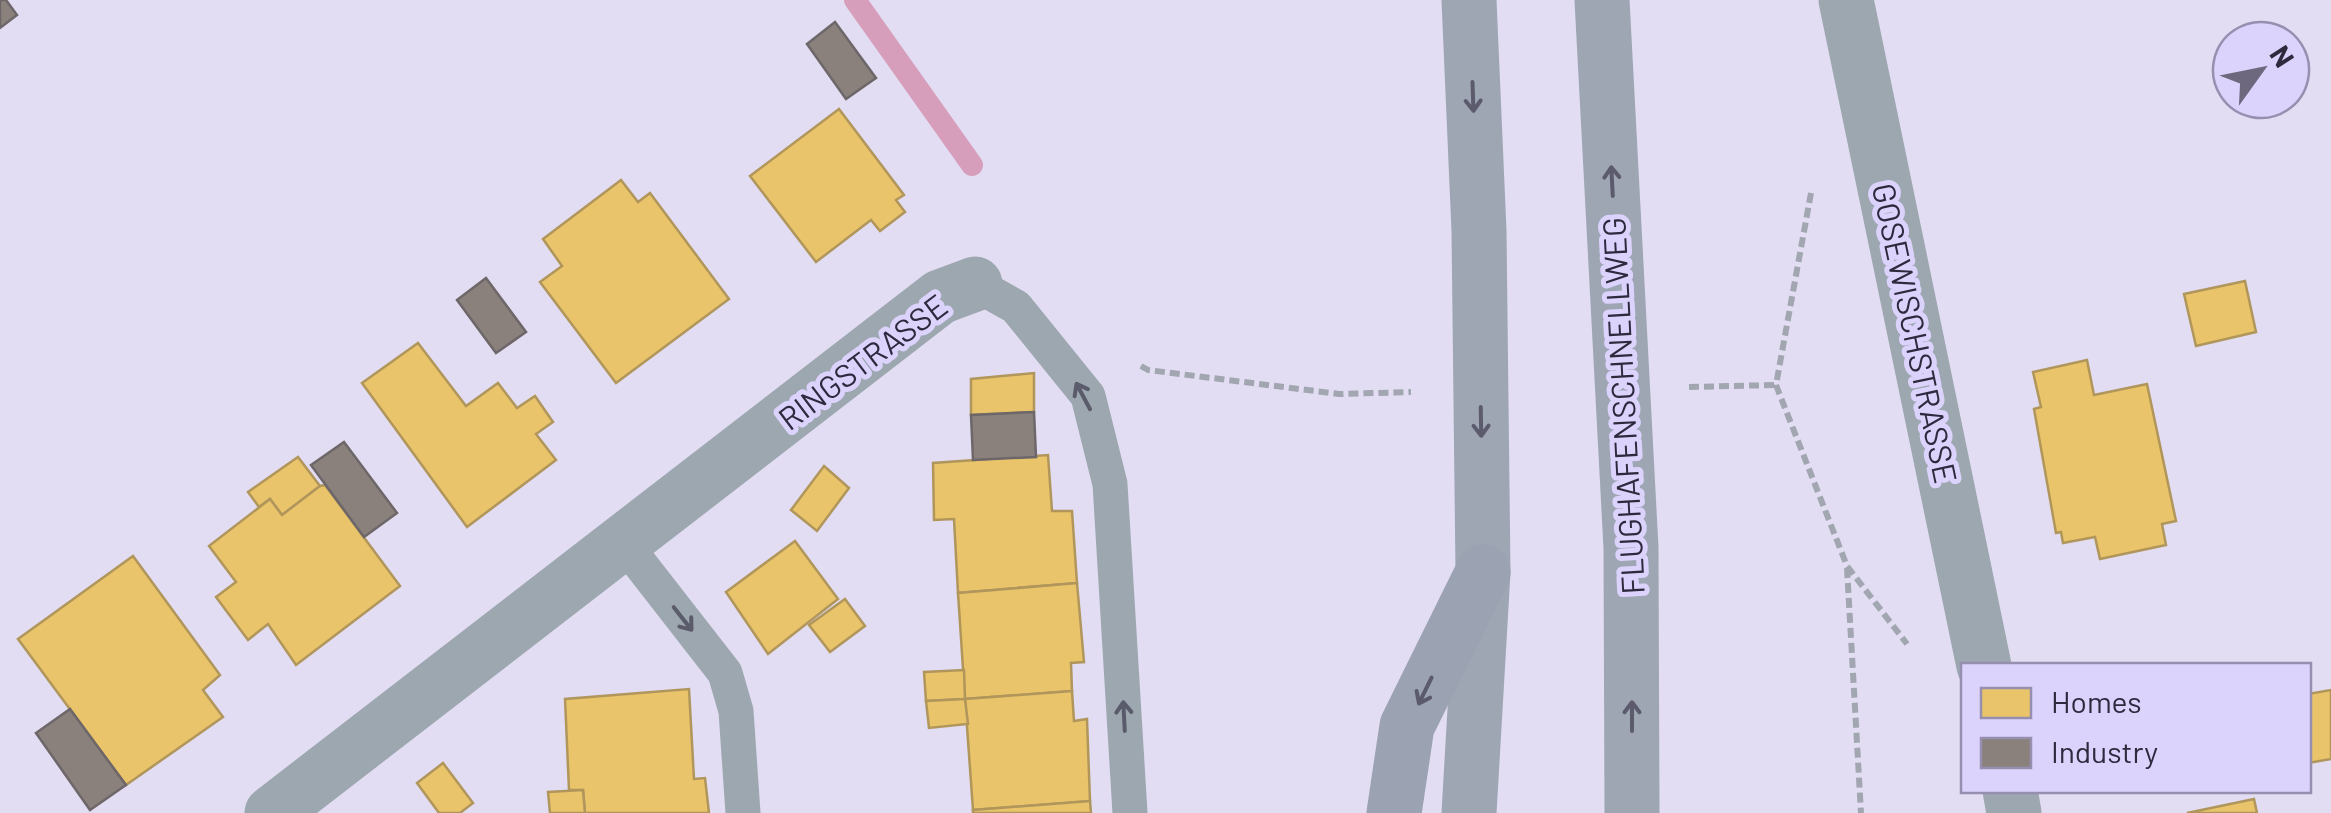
<svg xmlns="http://www.w3.org/2000/svg" width="2331" height="813" font-family="Barlow,sans-serif">
<style>
.homes{fill:#e9c46a;stroke:#b1965c;stroke-width:2.5}
.industry{fill:#8a817c;stroke:#6e6769;stroke-width:2.5}
.lines{fill:none;stroke-linecap:round;stroke-linejoin:round}
.stream{stroke:#d79ebb;stroke-width:22}
.path{stroke:#a1a6b0;stroke-width:6;stroke-dasharray:10 5;stroke-linecap:butt}
.service{stroke:#9da7b0;stroke-width:35}
.minor{stroke:#9da7b0;stroke-width:55}
.trunk{stroke:#9ea6b4;stroke-width:55}
.motorway{stroke:#9ba3b2;stroke-width:55}
.oneway{stroke:#5b5b6d}
.oneway2{stroke:#5a5b6b}
.oneway3{stroke:#5a5a6c}
.labels{text-anchor:middle;dominant-baseline:central;stroke-width:10;stroke-linejoin:round;paint-order:stroke}
.street-label{font-size:32px;fill:#2e293d;stroke:#dcd3fd}
</style>
<rect width="100%" height="100%" fill="#e2ddf3"/>
<g class="homes">
<polygon points="839,109 904,195 896,200 905,212 880,231 871,220 816,262 750,176"/>
<polygon points="621,180 638,202 650,193 729,299 616,383 540,282 562,266 543,239"/>
<polygon points="2245,281 2256,332 2196,346 2184,294"/>
<polygon points="418,343 466,406 498,383 517,408 535,396 553,422 536,434 556,460 467,527 362,383"/>
<polygon points="2087,360 2094,395 2147,384 2176,521 2162,524 2166,545 2100,559 2095,537 2063,543 2061,532 2056,533 2034,409 2041,407 2033,372"/>
<polygon points="1034,373 1034,412 971,415 971,379"/>
<polygon points="1048,455 1052,511 1072,511 1077,583 958,593 954,519 934,520 933,463"/>
<polygon points="298,457 320,486 282,515 270,499 259,507 248,492"/>
<polygon points="824,466 849,488 817,531 791,510"/>
<polygon points="325,485 400,586 296,665 268,624 248,640 216,597 236,582 209,546 270,499 282,515 320,486"/>
<polygon points="795,541 838,599 768,654 726,592"/>
<polygon points="133,556 220,675 203,690 223,717 126,785 18,639"/>
<polygon points="1077,583 1084,662 1071,663 1072,691 965,699 958,593"/>
<polygon points="845,599 865,626 830,652 809,625"/>
<polygon points="964,670 965,699 926,701 924,672"/>
<polygon points="689,689 694,779 705,778 709,813 585,813 583,790 569,790 565,699"/>
<polygon points="2331,690 2331,759 2308,763 2308,694"/>
<polygon points="1072,691 1074,721 1087,719 1090,801 973,810 965,699"/>
<polygon points="965,699 968,724 929,728 926,701"/>
<polygon points="443,763 473,803 460,813 439,813 417,783"/>
<polygon points="583,790 585,813 550,813 548,792"/>
<polygon points="2254,799 2257,813 2187,813"/>
<polygon points="1090,801 1091,813 973,813 973,810"/>
</g>
<g class="industry">
<polygon points="0,0 6,0 17,15 0,28"/>
<polygon points="835,22 876,78 846,99 807,44"/>
<polygon points="486,278 526,332 496,353 457,300"/>
<polygon points="1034,412 1036,457 973,460 971,415"/>
<polygon points="344,442 397,513 364,537 311,465"/>
<polygon points="70,709 126,785 90,810 36,733"/>
</g>
<g class="lines">
<polyline class="stream" points="855,0 972,165"/>
<g class="path">
<polyline points="1811,193 1776,385 1847,566 1907,644"/>
<polyline points="1141,366 1148,370 1339,394 1411,392"/>
<polyline points="1689,387 1776,385"/>
<polyline points="1847,568 1861,813"/>
</g>
<g class="service">
<polyline points="975,284 1016,307 1088,396 1110,484 1130,813"/>
<polyline points="623,542 725,673 736,711 743,813"/>
</g>
<g class="minor">
<polyline points="1846,0 1984,666"/>
<polyline points="2010,790 2014,813"/>
<polyline points="272,813 940,297 975,284"/>
</g>
<g class="trunk">
<polyline points="1602,0 1631,548 1632,813"/>
<polyline points="1469,813 1483,572 1479,231 1469,0"/>
</g>
<polyline class="motorway" points="1394,813 1407,726 1483,572"/>
</g>
<defs><path id="oneway-shaft" d="M-6 0H5M1.5-3L5.5 0L1.5 3" fill="none" stroke-width="1.6" stroke-linecap="round" stroke-linejoin="round" transform="scale(2.5)"/></defs>
<g class="oneway">
<use href="#oneway-shaft" transform="translate(1473 97) rotate(88)"/>
<use href="#oneway-shaft" transform="translate(1612 181) rotate(-93)"/>
<use href="#oneway-shaft" transform="translate(1481 422) rotate(89)"/>
<use href="#oneway-shaft" transform="translate(1632 716) rotate(-90)"/>
</g>
<g class="oneway2">
<use href="#oneway-shaft" transform="translate(1083 396) rotate(-118)"/>
<use href="#oneway-shaft" transform="translate(683 619) rotate(52)"/>
<use href="#oneway-shaft" transform="translate(1124 716) rotate(-93)"/>
</g>
<use class="oneway3" href="#oneway-shaft" transform="translate(1425 691) rotate(116)"/>
<g class="labels">
<g class="street-label">
<text transform="translate(1916 333) rotate(78)">GOSEWISCHSTRASSE</text>
<text transform="translate(862 361) rotate(-37)">RINGSTRASSE</text>
<text transform="translate(1622 406) rotate(-93)">FLUGHAFENSCHNELLWEG</text>
</g>
</g>
<rect x="1961" y="663" width="350" height="130" fill="#dcd3fd" stroke="#968fb0" stroke-width="2.5"/>
<rect x="1981" y="688" width="50" height="30" fill="#e9c46a" stroke="#968fb0" stroke-width="2.5"/>
<text x="2051" y="713" font-size="30" fill="#2e293d">Homes</text>
<rect x="1981" y="738" width="50" height="30" fill="#8a817c" stroke="#968fb0" stroke-width="2.5"/>
<text x="2051" y="763" font-size="30" fill="#2e293d">Industry</text>
<g transform="translate(2261 70) rotate(57)"><circle r="48" fill="#dcd3fd" stroke="#968fb0" stroke-width="2.5"/>
<path d="M0-8L18 38L0 25L-18 38Z" fill="#6d687d"/>
<text y="-15" font-size="28" font-weight="bold" text-anchor="middle" fill="#2e293d">N</text>
</g>
</svg>
